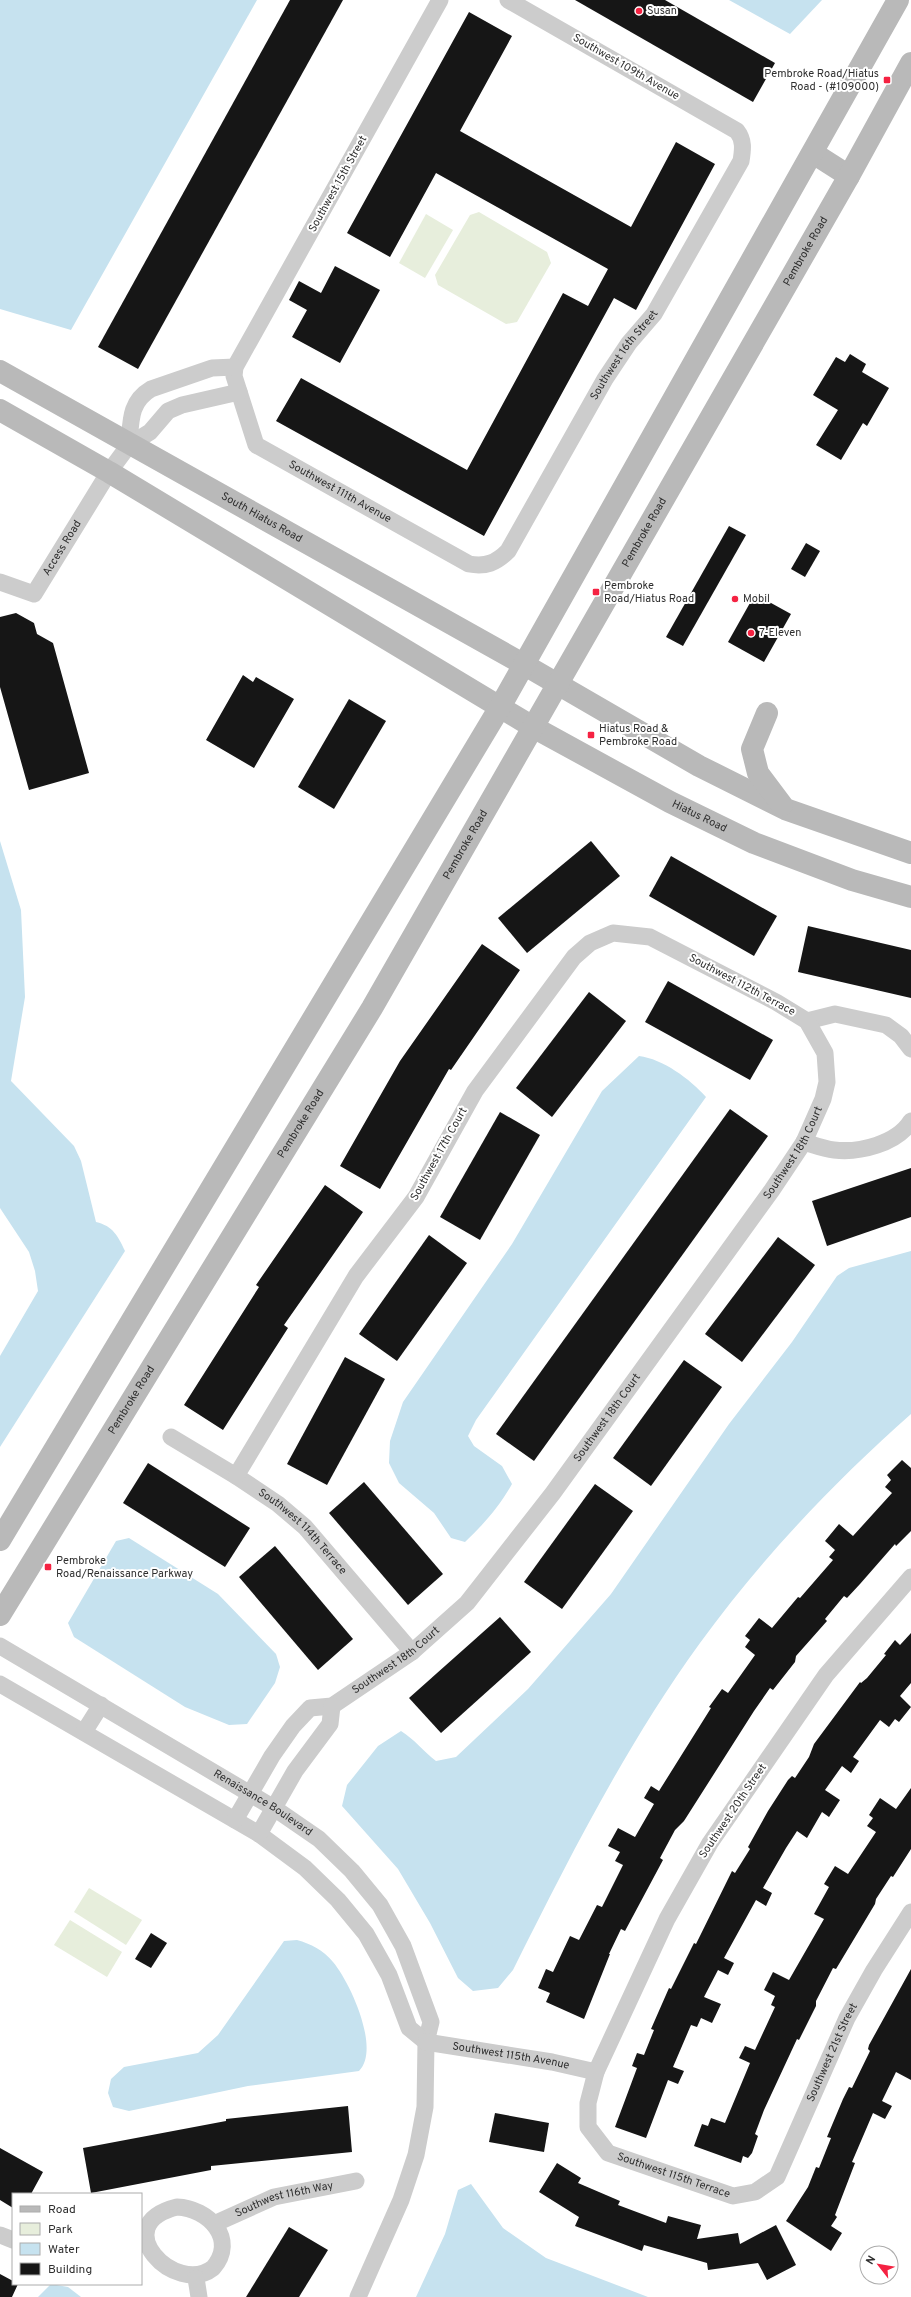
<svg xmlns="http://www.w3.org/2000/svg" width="911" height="2297" font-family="Overpass,sans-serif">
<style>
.green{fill:#e7eedc}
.water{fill:#c6e2ef}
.building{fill:#161616}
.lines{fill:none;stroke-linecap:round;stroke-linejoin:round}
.minor{stroke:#ccc;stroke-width:17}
.secondary{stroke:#b9b9b9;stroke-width:22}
.poi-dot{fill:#f52242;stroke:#fff;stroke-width:1.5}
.labels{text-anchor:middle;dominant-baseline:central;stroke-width:4;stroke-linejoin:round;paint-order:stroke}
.poi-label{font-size:11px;fill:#2f2f2f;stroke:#fff;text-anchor:start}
.street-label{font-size:11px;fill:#2f2f2f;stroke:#fff}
</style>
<rect width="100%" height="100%" fill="#fff"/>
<g class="green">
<polygon points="479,212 547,252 551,263 517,322 506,324 438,285 435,275 470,215"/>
<polygon points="426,214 453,230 425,278 399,263"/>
<polygon points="89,1888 142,1920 126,1945 74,1912"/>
<polygon points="70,1920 122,1952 107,1977 54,1945"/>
</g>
<g class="water">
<polygon points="0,0 257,0 71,330 0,309"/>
<polygon points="729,0 822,0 790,34"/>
<path d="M 0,841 L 21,910 L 25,997 L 11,1081 L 74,1146 L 81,1161 L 96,1222 C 113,1226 118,1236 125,1251 L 0,1447 L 0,1356 L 38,1291 L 35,1271 L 29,1252 L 0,1208 Z"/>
<path d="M 639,1056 C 663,1059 690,1079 706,1097 L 476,1420 L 468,1436 L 474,1446 L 502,1466 L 512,1484 C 499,1507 484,1524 465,1542 L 451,1538 L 434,1513 L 399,1483 L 389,1463 L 390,1441 L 403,1402 L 512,1244 L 602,1091 Z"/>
<path d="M 911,1251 L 911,1414 C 834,1482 761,1559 700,1643 C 626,1745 569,1858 513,1970 L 498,1988 L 473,1991 L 458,1978 L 430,1923 L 398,1869 L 342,1806 L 347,1785 L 378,1746 L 401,1731 C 414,1739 423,1751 436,1761 L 456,1757 L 528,1689 L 611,1594 L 729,1424 L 792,1342 L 837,1276 L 849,1268 Z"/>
<polygon points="129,1538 218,1594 276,1654 280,1667 275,1683 247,1724 229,1725 185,1707 74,1637 68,1623 116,1541"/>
<path d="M 297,1940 C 311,1944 323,1950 333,1962 C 350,1982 381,2049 359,2071 L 248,2086 L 129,2111 L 113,2107 L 108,2093 L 111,2079 L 124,2067 L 198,2053 L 218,2035 L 284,1941 Z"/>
<polygon points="471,2184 503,2228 546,2258 648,2297 416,2297 445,2234 458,2190"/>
<polygon points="51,2284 68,2287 81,2297 38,2297"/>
</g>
<g class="building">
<polygon points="290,0 343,0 138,369 98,347"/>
<polygon points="575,0 665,0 775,63 753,102"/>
<polygon points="469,12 512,36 460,131 631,227 676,142 715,164 636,310 614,298 484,536 276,421 301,378 467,470 563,293 588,306 608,269 436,173 390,257 347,233"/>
<polygon points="335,266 380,290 340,363 292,337 307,310 289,300 299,281 321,293"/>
<polygon points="850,354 866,364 862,372 889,388 867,426 863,423 841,460 816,445 838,410 813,395 836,357 845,362"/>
<polygon points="729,526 746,535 683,646 666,637"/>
<polygon points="806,543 820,551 805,577 791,569"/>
<polygon points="755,594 791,614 764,662 728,642"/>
<polygon points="16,613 34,623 37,634 53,643 89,773 29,790 0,687 0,617"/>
<polygon points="243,675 253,682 256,677 294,699 254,768 206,740"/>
<polygon points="349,699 386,721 334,809 298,787"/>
<polygon points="591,841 620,876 527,953 498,918"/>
<polygon points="671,856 777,916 754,956 649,896"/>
<polygon points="808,926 911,950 911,998 798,972"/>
<polygon points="482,944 520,970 451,1070 449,1069 380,1189 340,1166 400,1061"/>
<polygon points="668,981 773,1040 750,1080 645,1022"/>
<polygon points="589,992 626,1021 552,1117 516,1088"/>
<polygon points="730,1109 768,1136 534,1461 496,1434"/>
<polygon points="500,1112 540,1135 480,1240 440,1217"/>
<polygon points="911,1168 911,1217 827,1246 812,1201"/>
<polygon points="325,1185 363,1212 284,1325 288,1328 223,1430 184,1405 259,1287 256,1285"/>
<polygon points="429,1235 467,1263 397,1361 359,1334"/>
<polygon points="778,1237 815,1265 742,1362 705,1334"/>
<polygon points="345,1357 385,1379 327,1485 287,1464"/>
<polygon points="684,1360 722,1387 651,1486 613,1458"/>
<polygon points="902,1460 911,1468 911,1531 896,1546 895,1544 860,1584 847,1598 844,1596 825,1619 827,1621 796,1656 795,1662 773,1690 770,1688 754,1711 684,1821 675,1830 660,1858 663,1860 625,1931 621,1929 609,1954 610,1954 584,2019 546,2002 550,1993 538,1988 546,1969 553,1972 570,1936 579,1940 597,1905 602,1907 623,1865 615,1861 620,1852 608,1846 618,1828 635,1837 654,1804 644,1798 651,1786 659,1791 711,1708 709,1707 722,1689 728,1693 755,1655 745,1647 750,1640 745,1636 759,1618 772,1628 798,1597 800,1598 833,1560 829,1557 835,1550 825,1541 839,1524 853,1536 892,1493 885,1487 891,1480 887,1475"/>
<polygon points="148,1463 250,1528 225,1567 123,1503"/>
<polygon points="364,1482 443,1574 408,1605 329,1513"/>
<polygon points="595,1484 633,1511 562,1609 524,1582"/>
<polygon points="275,1546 353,1639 318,1670 239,1577"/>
<polygon points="500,1617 531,1652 441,1733 409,1698"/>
<polygon points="911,1633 911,1683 900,1696 911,1707 899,1722 895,1719 889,1727 880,1720 853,1757 859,1761 851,1773 842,1766 825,1790 840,1800 829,1817 822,1812 807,1838 797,1831 786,1848 763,1888 772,1893 766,1906 756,1900 724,1958 734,1963 728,1975 718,1970 704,1997 721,2004 712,2023 701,2018 697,2027 691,2025 673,2067 684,2071 678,2084 668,2080 646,2138 615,2127 637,2068 632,2066 637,2053 644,2055 654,2030 651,2029 669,1988 671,1989 694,1943 696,1944 732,1871 735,1873 750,1849 748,1847 768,1811 788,1780 792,1776 795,1778 809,1757 814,1744 860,1682 861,1683 867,1678 886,1655 884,1654 895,1640 900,1645"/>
<polygon points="911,1788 911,1849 893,1877 891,1876 876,1899 875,1904 836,1969 833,1968 816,2001 816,2006 799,2040 797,2039 764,2110 755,2134 758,2136 752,2153 748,2158 743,2156 741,2163 694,2146 702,2124 708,2126 711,2118 725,2123 750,2063 739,2058 745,2046 755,2050 775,2007 771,2005 775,1996 764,1990 773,1972 789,1980 824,1919 814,1914 829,1887 824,1884 835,1866 848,1874 876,1832 867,1826 873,1818 869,1815 880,1798 896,1809"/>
<polygon points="151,1933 167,1943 151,1968 135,1959"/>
<polygon points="911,1969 911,2080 896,2072 882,2101 892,2106 885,2119 873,2113 852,2162 855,2163 835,2215 837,2217 831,2226 842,2233 831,2251 786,2221 808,2187 816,2167 819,2168 831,2138 827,2137 843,2099 849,2087 852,2088 870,2051 868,2049 869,2045"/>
<polygon points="348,2106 352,2152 211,2166 211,2170 91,2193 83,2148 226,2121 226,2119"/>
<polygon points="495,2113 549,2123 544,2152 489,2142"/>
<polygon points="0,2148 43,2172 31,2194 13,2194 13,2208 0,2200"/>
<polygon points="557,2163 581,2178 578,2183 620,2201 618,2205 666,2223 668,2216 701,2225 697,2239 738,2233 740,2244 776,2225 796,2265 767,2280 758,2263 708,2270 707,2263 644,2245 642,2251 575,2226 579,2217 539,2192"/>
<polygon points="289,2227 328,2250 299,2297 246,2297"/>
<polygon points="0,2274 13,2281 13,2284 18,2284 12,2297 0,2297"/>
</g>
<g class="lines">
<g class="minor">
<path id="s1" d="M 440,0 L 235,367 L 234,376 L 256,445 L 469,564 C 486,567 496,563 508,551 L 605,379 L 629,343 L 654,314 L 741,161 C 743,149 744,140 737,131 L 508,0"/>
<path d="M 129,445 C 131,422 129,402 151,389 L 212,368 L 235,367"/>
<path id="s2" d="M 0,582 L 34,594 L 109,472 L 129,445 L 150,432 L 168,411 L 182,405 L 239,392"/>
<polyline points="807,1021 835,1014 886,1025 901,1036 911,1049"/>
<path d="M 804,1142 C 814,1145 824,1149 834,1150 C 859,1153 897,1144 911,1121"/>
<path id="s3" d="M 171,1437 L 236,1476 L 278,1504 L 305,1527 L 412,1652"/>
<path id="s4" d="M 911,1577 L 826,1675 L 710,1843 L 667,1919 L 596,2072 L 588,2103 L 588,2127 L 608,2153 L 733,2196 L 755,2192 L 777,2177 L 847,2018 L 874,1970 L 911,1912"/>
<path id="s5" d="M 0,1646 L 274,1808 L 319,1839 L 352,1871 L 380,1905 L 403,1946 L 431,2022 L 426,2042 L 425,2107 L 416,2155 L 401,2200 L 358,2297"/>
<polyline points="0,1684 259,1834 305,1868 338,1900 366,1934 389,1975 409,2028 426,2042"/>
<polyline points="84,1732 101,1705"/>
<path id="s6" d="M 235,1820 L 272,1756 L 293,1726 L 310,1708 L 332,1706 L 412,1652 L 467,1603 L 553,1493 L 772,1190 L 804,1142 L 823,1099 L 827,1082 L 825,1053 L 807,1021 L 776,1002 L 650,937 L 613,933 L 590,943 L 574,957 L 475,1091 L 416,1197 L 356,1276 L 236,1476"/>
<polyline points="259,1834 295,1771 330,1724 332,1706"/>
<path id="s7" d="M 426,2042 L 552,2062 L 596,2072"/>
<path d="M 177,2207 C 208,2208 238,2239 213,2268 C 176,2297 105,2225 177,2207 Z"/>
<path id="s8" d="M 214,2224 L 274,2197 L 356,2181"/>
<polyline points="0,2235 13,2240"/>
<polyline points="196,2278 199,2297"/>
</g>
<g class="secondary">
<polyline points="813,153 849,176"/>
<path id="s9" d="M 0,371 L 523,664 L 699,766 L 785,809 L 911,853"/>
<path id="s10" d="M 0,410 L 109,472 L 533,727 L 670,802 L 754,843 L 852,880 L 911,897"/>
<polyline points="767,713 752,749 758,773 782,805"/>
<polyline points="0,1540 500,707 898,0"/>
<path id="s11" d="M 0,1615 L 372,1008 L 849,176 L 911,63"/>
</g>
</g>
<g class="poi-dot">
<circle cx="639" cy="11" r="4"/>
<rect x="883" y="76" width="8" height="8" rx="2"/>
<rect x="592" y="588" width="8" height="8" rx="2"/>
<circle cx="735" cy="599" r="4"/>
<circle cx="751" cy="633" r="4"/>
<rect x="587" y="731" width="8" height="8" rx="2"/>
<rect x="44" y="1563" width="8" height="8" rx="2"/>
</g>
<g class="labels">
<g class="poi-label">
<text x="647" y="11">Susan</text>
<text x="879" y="74" text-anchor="end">Pembroke Road/Hiatus<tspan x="879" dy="13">Road - (#109000)</tspan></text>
<text x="604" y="586">Pembroke<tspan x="604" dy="13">Road/Hiatus Road</tspan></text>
<text x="743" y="599">Mobil</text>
<text x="759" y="633">7-Eleven</text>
<text x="599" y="729">Hiatus Road &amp;<tspan x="599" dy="13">Pembroke Road</tspan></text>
<text x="56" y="1561">Pembroke<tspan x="56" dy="13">Road/Renaissance Parkway</tspan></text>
</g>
<g class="street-label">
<text transform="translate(626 67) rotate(30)">Southwest 109th Avenue</text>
<text transform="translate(338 184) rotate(-61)">Southwest 15th Street</text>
<text stroke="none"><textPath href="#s11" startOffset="1584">Pembroke Road</textPath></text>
<text stroke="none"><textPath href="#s1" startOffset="1017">Southwest 16th Street</textPath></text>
<text stroke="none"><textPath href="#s1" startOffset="598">Southwest 111th Avenue</textPath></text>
<text stroke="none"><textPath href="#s9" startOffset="300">South Hiatus Road</textPath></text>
<text stroke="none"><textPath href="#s11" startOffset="1260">Pembroke Road</textPath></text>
<text stroke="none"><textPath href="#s2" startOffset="90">Access Road</textPath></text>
<text stroke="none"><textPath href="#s10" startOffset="809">Hiatus Road</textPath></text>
<text stroke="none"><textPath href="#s11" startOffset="900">Pembroke Road</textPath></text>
<text transform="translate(742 985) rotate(28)">Southwest 112th Terrace</text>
<text stroke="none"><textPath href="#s11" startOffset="576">Pembroke Road</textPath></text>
<text stroke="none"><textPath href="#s6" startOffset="884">Southwest 18th Court</textPath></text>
<text transform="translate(439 1154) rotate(-61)">Southwest 17th Court</text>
<text stroke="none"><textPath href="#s11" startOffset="252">Pembroke Road</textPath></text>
<text stroke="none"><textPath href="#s6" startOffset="560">Southwest 18th Court</textPath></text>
<text stroke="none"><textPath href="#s3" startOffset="163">Southwest 114th Terrace</textPath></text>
<text stroke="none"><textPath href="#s6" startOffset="236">Southwest 18th Court</textPath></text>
<text stroke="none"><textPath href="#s5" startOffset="306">Renaissance Boulevard</textPath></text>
<text transform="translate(733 1811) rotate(-56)">Southwest 20th Street</text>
<text stroke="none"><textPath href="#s4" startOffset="996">Southwest 21st Street</textPath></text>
<text stroke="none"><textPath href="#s7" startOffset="86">Southwest 115th Avenue</textPath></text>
<text stroke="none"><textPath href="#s4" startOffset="748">Southwest 115th Terrace</textPath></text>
<text stroke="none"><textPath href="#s8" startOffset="75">Southwest 116th Way</textPath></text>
</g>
</g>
<rect x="12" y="2193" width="130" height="92" fill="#ffffff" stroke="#acacac"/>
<rect x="20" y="2206" width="20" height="6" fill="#b9b9b9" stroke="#acacac"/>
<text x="48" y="2213" font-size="12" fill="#2f2f2f">Road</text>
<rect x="20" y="2223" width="20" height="12" fill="#e7eedc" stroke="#acacac"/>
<text x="48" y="2233" font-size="12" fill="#2f2f2f">Park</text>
<rect x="20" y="2243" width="20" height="12" fill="#c6e2ef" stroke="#acacac"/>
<text x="48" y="2253" font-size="12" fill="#2f2f2f">Water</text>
<rect x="20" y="2263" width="20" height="12" fill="#161616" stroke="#acacac"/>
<text x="48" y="2273" font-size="12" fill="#2f2f2f">Building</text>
<g transform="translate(879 2265) rotate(301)"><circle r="19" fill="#ffffff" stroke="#acacac"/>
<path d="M0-3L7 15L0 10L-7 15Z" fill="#f52242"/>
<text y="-6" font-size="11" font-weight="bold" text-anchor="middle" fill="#2f2f2f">N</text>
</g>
</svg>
